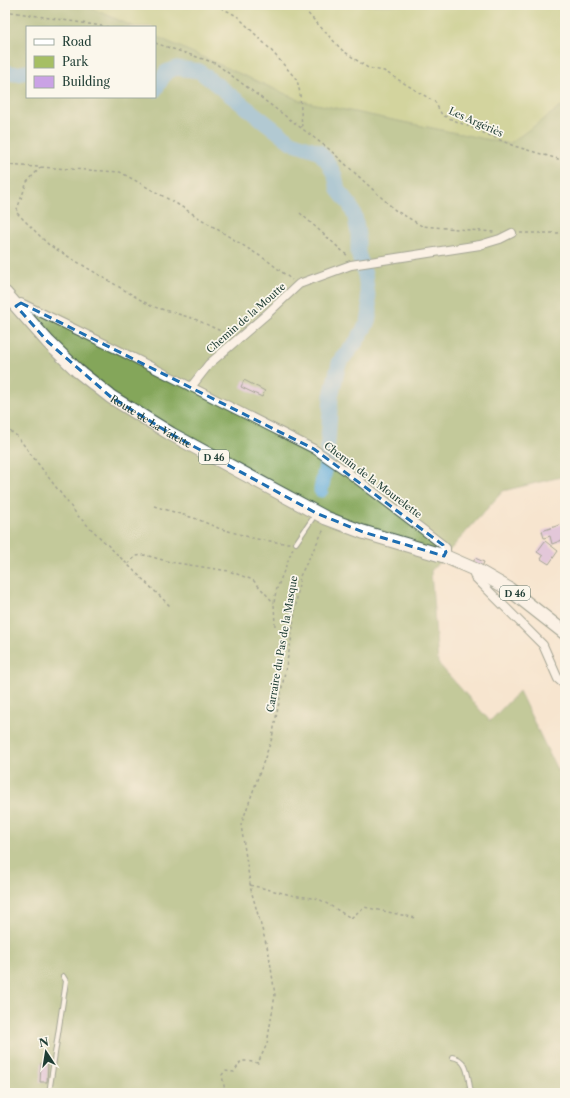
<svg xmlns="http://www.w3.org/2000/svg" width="570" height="1098" font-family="'Libre Caslon Text',serif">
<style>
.green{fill:#a6bf64;stroke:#627e4c}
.forest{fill:#84a65a;stroke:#527247}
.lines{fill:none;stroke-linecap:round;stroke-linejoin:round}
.river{stroke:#5da7d5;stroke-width:15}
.building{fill:#caa2e5}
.service-casing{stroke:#3f564b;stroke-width:6}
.minor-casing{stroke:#3f564b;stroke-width:10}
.primary-casing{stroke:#3f564b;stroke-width:15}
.path{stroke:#3f564b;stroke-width:1.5;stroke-dasharray:3 3;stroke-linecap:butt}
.service{stroke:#fff;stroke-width:4}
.minor{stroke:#fff;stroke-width:8}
.primary{stroke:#fff;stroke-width:13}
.marked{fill:none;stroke:#1f6fb2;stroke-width:3;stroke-dasharray:8 5;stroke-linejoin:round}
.labels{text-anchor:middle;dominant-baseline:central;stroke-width:3.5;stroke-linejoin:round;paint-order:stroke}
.shield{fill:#fbf7ec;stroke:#61756b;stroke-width:1}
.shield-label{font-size:9px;font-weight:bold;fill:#1f3d34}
.street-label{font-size:10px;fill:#1f3d34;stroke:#fbf7ec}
</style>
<rect width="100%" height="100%" fill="#fbf7ec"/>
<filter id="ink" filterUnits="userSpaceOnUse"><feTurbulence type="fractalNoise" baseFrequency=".025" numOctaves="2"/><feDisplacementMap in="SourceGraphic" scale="8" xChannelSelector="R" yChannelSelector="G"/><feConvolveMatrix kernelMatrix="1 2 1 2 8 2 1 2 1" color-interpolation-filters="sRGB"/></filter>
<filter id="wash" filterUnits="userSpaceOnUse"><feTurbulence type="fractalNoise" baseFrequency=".012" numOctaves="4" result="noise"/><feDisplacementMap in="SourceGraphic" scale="16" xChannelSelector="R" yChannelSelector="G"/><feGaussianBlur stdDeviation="0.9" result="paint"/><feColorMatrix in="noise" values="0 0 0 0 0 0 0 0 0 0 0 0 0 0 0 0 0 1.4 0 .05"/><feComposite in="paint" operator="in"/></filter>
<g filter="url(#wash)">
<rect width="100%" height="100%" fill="#f7e5cf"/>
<polygon class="green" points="84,5 565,5 565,104 509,144 301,101 155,36 155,27 134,27"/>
<polygon class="forest" points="5,5 84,5 134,27 27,27 27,97 155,97 155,36 301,101 509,144 565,104 565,476 503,491 431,571 438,663 490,721 519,691 565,786 565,1093 5,1093"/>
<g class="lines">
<g class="river">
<polyline points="5,72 16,74 27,72"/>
<polyline points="155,90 166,72 176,68 199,71 291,142 318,151 327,161 335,176 338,190 350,205 355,217 358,233 358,253 365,275 370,311 368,322 356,342 339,363 331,396 327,456"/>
<polyline points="321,490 327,460"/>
</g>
</g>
<g id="blocks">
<g class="building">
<polygon points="244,380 265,391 262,397 241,387"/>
<polygon points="565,523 565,539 552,544 550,536 544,538 542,531"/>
<polygon points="545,541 558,551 549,564 541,559 543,556 537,552"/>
<polygon points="475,558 484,562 482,567 473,563"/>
<polygon points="41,1063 48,1064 47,1082 40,1082"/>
</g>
</g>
</g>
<g filter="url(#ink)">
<use href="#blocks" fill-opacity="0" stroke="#3f564b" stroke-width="1"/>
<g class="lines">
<defs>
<g id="service">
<polyline points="296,543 315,515"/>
<path d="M 452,1057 C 469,1059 468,1079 471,1093"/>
<polyline points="49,1093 65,988 66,981 63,976"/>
</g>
<g id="minor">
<polyline points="16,306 21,303 120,351 314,449 346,471 443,545 446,548 446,552 444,556"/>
<polyline points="191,387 209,364 267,314 299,284 351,265 480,245 500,239 512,233"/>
<polyline points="476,570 474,574 475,577 543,645 558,679 565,685"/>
</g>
<g id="primary">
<path id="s1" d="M 5,293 L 48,342 L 78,371 L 111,397 L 171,434 L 326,518 L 363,532 L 444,556 L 476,570 L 509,589 L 565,633"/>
</g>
</defs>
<use href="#service" class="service-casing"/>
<use href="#minor" class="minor-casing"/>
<use href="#primary" class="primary-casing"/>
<g class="path">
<polyline points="216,5 237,16 269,48 297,80 300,93 302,129"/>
<polyline points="300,5 342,50 368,68 384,71 435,102 442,115 514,146 565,161"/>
<polyline points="5,11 108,27"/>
<polyline points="155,43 215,63 329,149 395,210 422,226 494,232"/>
<polyline points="5,165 120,172 177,204 268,261 292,280"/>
<polyline points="41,167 27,182 16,212 49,245 151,306 195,319 229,335"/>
<polyline points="300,213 349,257"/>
<polyline points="520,233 558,233 565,229"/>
<polyline points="5,428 17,436 78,516 171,607"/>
<polyline points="154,506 197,519 218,528 256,539 283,543 290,543"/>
<polyline points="128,564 136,556 145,555 170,562 229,571 253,580 274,603"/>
<polyline points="275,626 274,603 276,591 293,548"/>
<polyline points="250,885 291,895 319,899 351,918 364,907 416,918"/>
<polyline points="224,1093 225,1091 222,1075 225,1071 234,1072 241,1061 247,1061 258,1063 267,1044 275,995 269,954 251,890 241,825 272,738 291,641 300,576 324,529"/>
</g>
<use href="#service" class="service"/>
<use href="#minor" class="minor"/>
<use href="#primary" class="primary"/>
</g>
</g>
<path d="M0 0H570V1098H0ZM 21,303 L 314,449 L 443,545 L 446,552 L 444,556 L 363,532 L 316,513 L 171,434 L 111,397 L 48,342 L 16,306 Z" fill="#f7e5cf" fill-opacity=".55" fill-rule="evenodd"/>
<path class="marked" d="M 21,303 L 314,449 L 443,545 L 446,552 L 444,556 L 363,532 L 316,513 L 171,434 L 111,397 L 48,342 L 16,306 Z"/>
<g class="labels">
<g class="shield">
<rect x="199" y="450" width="30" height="14" rx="3"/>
<rect x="500" y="586" width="30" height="14" rx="3"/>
</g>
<g class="shield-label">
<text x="214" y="457">D 46</text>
<text x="515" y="593">D 46</text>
</g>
<g class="street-label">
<text transform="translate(476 122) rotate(24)">Les Argériès</text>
<text transform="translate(246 318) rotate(-41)">Chemin de la Moutte</text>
<text stroke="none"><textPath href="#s1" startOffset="196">Route de La Valette</textPath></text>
<text transform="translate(373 480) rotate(37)">Chemin de la Mourelette</text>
<text transform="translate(282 644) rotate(-80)">Carraire du Pas de la Masque</text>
</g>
</g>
<rect width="570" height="1098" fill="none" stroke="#fbf7ec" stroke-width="20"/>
<rect x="26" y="26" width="130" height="72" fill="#fbf7ec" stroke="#a3ada2"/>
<rect x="34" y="39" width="20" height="6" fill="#ffffff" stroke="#a3ada2"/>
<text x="62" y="46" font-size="12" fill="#1f3d34">Road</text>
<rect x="34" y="56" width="20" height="12" fill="#a6bf64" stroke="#a3ada2"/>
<text x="62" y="66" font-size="12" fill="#1f3d34">Park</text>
<rect x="34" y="76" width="20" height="12" fill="#caa2e5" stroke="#a3ada2"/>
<text x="62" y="86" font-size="12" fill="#1f3d34">Building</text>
<g transform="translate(46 1052) rotate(348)" stroke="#fbf7ec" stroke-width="3" paint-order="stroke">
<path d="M0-3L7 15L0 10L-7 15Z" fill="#1f3d34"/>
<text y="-6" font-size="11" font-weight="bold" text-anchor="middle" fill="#1f3d34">N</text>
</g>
</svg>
